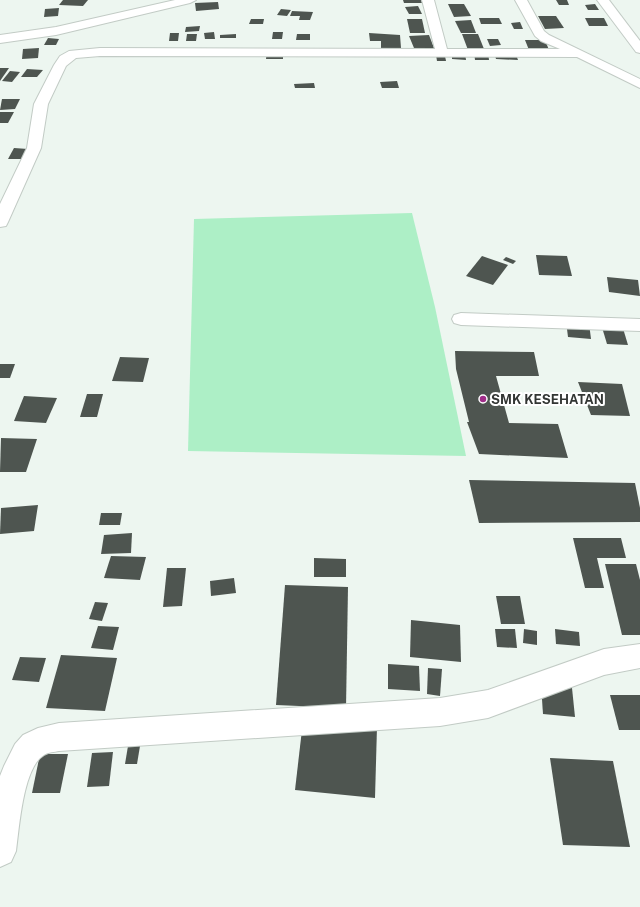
<svg xmlns="http://www.w3.org/2000/svg" width="640" height="907" font-family="'Public Sans',sans-serif">
<style>
.green{fill:#adefc6}
.building{fill:#4e5550}
.lines{fill:none;stroke-linecap:round;stroke-linejoin:round}
.minor-casing{stroke:#c2cbc5;stroke-width:2}
.tertiary-casing{stroke:#c2cbc5;stroke-width:2}
.minor{fill:#fff;fill-rule:evenodd}
.tertiary{fill:#fff;fill-rule:evenodd}
.poi-dot{fill:#a02d89;stroke:#fff;stroke-width:1.5}
.labels{text-anchor:middle;dominant-baseline:central;stroke-width:4;stroke-linejoin:round;paint-order:stroke}
.poi-label{font-size:13px;font-weight:bold;fill:#333634;stroke:#fff;text-anchor:start}
</style>
<rect width="100%" height="100%" fill="#edf6f0"/>
<polygon class="green" points="412,213 435,307 466,456 188,451 194,219"/>
<g class="building">
<polygon points="63,0 88,0 83,6 59,5"/>
<polygon points="403,0 421,0 422,3 404,3"/>
<polygon points="556,0 567,0 569,5 559,5"/>
<polygon points="218,2 219,9 196,11 195,3"/>
<polygon points="448,4 464,4 471,16 454,17"/>
<polygon points="595,4 599,10 588,10 585,5"/>
<polygon points="418,6 422,14 409,14 405,7"/>
<polygon points="59,8 58,16 44,17 45,9"/>
<polygon points="281,9 291,10 287,16 277,15"/>
<polygon points="292,11 313,12 310,20 299,20 300,16 290,16"/>
<polygon points="538,16 556,16 564,28 545,29"/>
<polygon points="479,18 499,18 502,24 481,24"/>
<polygon points="585,18 604,18 608,26 589,26"/>
<polygon points="251,19 264,19 263,24 249,24"/>
<polygon points="407,19 422,19 425,33 410,33"/>
<polygon points="471,20 476,33 461,33 455,21"/>
<polygon points="520,22 523,29 514,29 511,23"/>
<polygon points="200,26 199,31 185,32 186,27"/>
<polygon points="214,32 215,39 205,39 204,33"/>
<polygon points="273,32 283,32 282,39 272,39"/>
<polygon points="170,33 179,33 178,41 169,41"/>
<polygon points="369,33 400,35 401,48 381,48 381,41 370,41"/>
<polygon points="187,34 197,34 196,41 186,41"/>
<polygon points="236,34 236,38 220,38 220,35"/>
<polygon points="297,34 310,34 310,40 296,40"/>
<polygon points="462,34 478,34 484,49 468,50"/>
<polygon points="429,35 434,48 414,48 409,36"/>
<polygon points="48,38 59,39 56,45 44,45"/>
<polygon points="487,39 498,39 501,45 490,46"/>
<polygon points="525,40 545,40 549,50 529,50"/>
<polygon points="39,48 38,58 22,59 23,49"/>
<polygon points="267,49 283,49 283,59 266,59"/>
<polygon points="452,52 465,53 466,60 452,59"/>
<polygon points="474,52 488,52 489,60 475,60"/>
<polygon points="494,52 515,52 518,60 496,59"/>
<polygon points="436,55 445,56 446,61 437,61"/>
<polygon points="0,68 9,68 0,81"/>
<polygon points="27,69 43,70 37,77 21,77"/>
<polygon points="10,71 20,72 12,82 2,81"/>
<polygon points="397,81 399,88 382,88 380,82"/>
<polygon points="314,83 315,88 295,88 294,84"/>
<polygon points="2,99 20,99 15,109 0,110"/>
<polygon points="0,112 14,112 8,123 0,123"/>
<polygon points="14,148 28,149 23,159 8,159"/>
<polygon points="536,255 567,256 572,276 539,275"/>
<polygon points="482,256 508,265 493,285 466,276"/>
<polygon points="506,257 516,261 513,264 503,260"/>
<polygon points="607,277 638,280 640,296 609,292"/>
<polygon points="566,321 589,323 591,339 568,337"/>
<polygon points="601,324 622,325 628,345 607,344"/>
<polygon points="455,351 534,352 539,376 496,376 509,423 558,424 568,458 479,454 467,422 469,422 456,369"/>
<polygon points="120,357 149,358 143,382 112,381"/>
<polygon points="0,364 15,364 10,378 0,378"/>
<polygon points="578,382 622,384 630,416 591,415"/>
<polygon points="87,394 103,394 97,417 80,417"/>
<polygon points="24,396 57,398 46,423 14,421"/>
<polygon points="1,438 37,439 26,472 0,472"/>
<polygon points="469,480 635,483 640,508 640,522 479,523"/>
<polygon points="38,505 34,531 0,534 1,508"/>
<polygon points="101,513 122,513 120,525 99,525"/>
<polygon points="132,533 131,553 101,554 104,535"/>
<polygon points="573,538 621,538 626,558 597,558 604,588 585,588"/>
<polygon points="111,556 146,557 140,580 104,578"/>
<polygon points="314,558 346,559 346,577 314,577"/>
<polygon points="605,564 636,564 640,580 640,635 622,635"/>
<polygon points="167,568 186,568 182,606 163,607"/>
<polygon points="234,578 236,593 211,596 210,581"/>
<polygon points="285,585 348,587 346,708 276,705"/>
<polygon points="496,596 520,596 525,624 501,624"/>
<polygon points="95,602 108,603 102,621 89,619"/>
<polygon points="411,620 460,625 461,662 410,657"/>
<polygon points="98,626 119,627 113,650 91,648"/>
<polygon points="495,629 515,629 517,648 497,647"/>
<polygon points="524,629 537,631 537,645 523,643"/>
<polygon points="555,629 579,632 580,646 556,644"/>
<polygon points="61,655 117,658 105,711 46,708"/>
<polygon points="20,657 46,658 39,682 12,680"/>
<polygon points="388,664 419,666 420,691 388,689"/>
<polygon points="428,668 442,669 440,696 427,694"/>
<polygon points="541,685 572,688 575,717 543,714"/>
<polygon points="610,695 640,695 640,730 619,730"/>
<polygon points="303,721 377,727 375,798 295,790"/>
<polygon points="129,740 141,740 137,764 125,764"/>
<polygon points="113,752 109,786 87,787 92,753"/>
<polygon points="40,754 68,754 60,793 32,793"/>
<polygon points="550,758 613,761 630,847 563,845"/>
</g>
<g class="lines">
<defs>
<g id="minor">
<polygon points="422,0 434,0 447,49 560,49 541,41 535,36 515,0 527,0 544,31 549,35 640,79 640,88 577,57 100,56 76,58 66,66 48,104 41,148 8,222 6,226 0,227 0,204 27,148 34,104 54,65 60,56 69,51 100,48 435,49"/>
<polygon points="597,0 609,0 640,41 640,53 636,52"/>
<polygon points="461,313 640,319 640,331 461,325 454,323 452,319 454,315"/>
<path d="M 640,644 L 640,668 L 604,675 L 488,718 L 440,726 L 59,751 C 55,752 48,752 44,755 C 23,767 19,829 16,851 L 11,862 L 0,867 L 0,776 L 4,766 L 15,744 L 23,735 L 38,728 L 59,723 L 440,698 L 488,690 L 604,649 Z"/>
</g>
<polygon id="tertiary" points="175,0 196,0 190,3 56,35 0,43 0,35 56,27"/>
</defs>
<use href="#minor" class="minor-casing"/>
<use href="#tertiary" class="tertiary-casing"/>
<use href="#minor" class="minor"/>
<use href="#tertiary" class="tertiary"/>
</g>
<circle class="poi-dot" cx="483" cy="399" r="4"/>
<g class="labels">
<g class="poi-label">
<text x="491" y="399">SMK KESEHATAN</text>
</g>
</g>
</svg>
